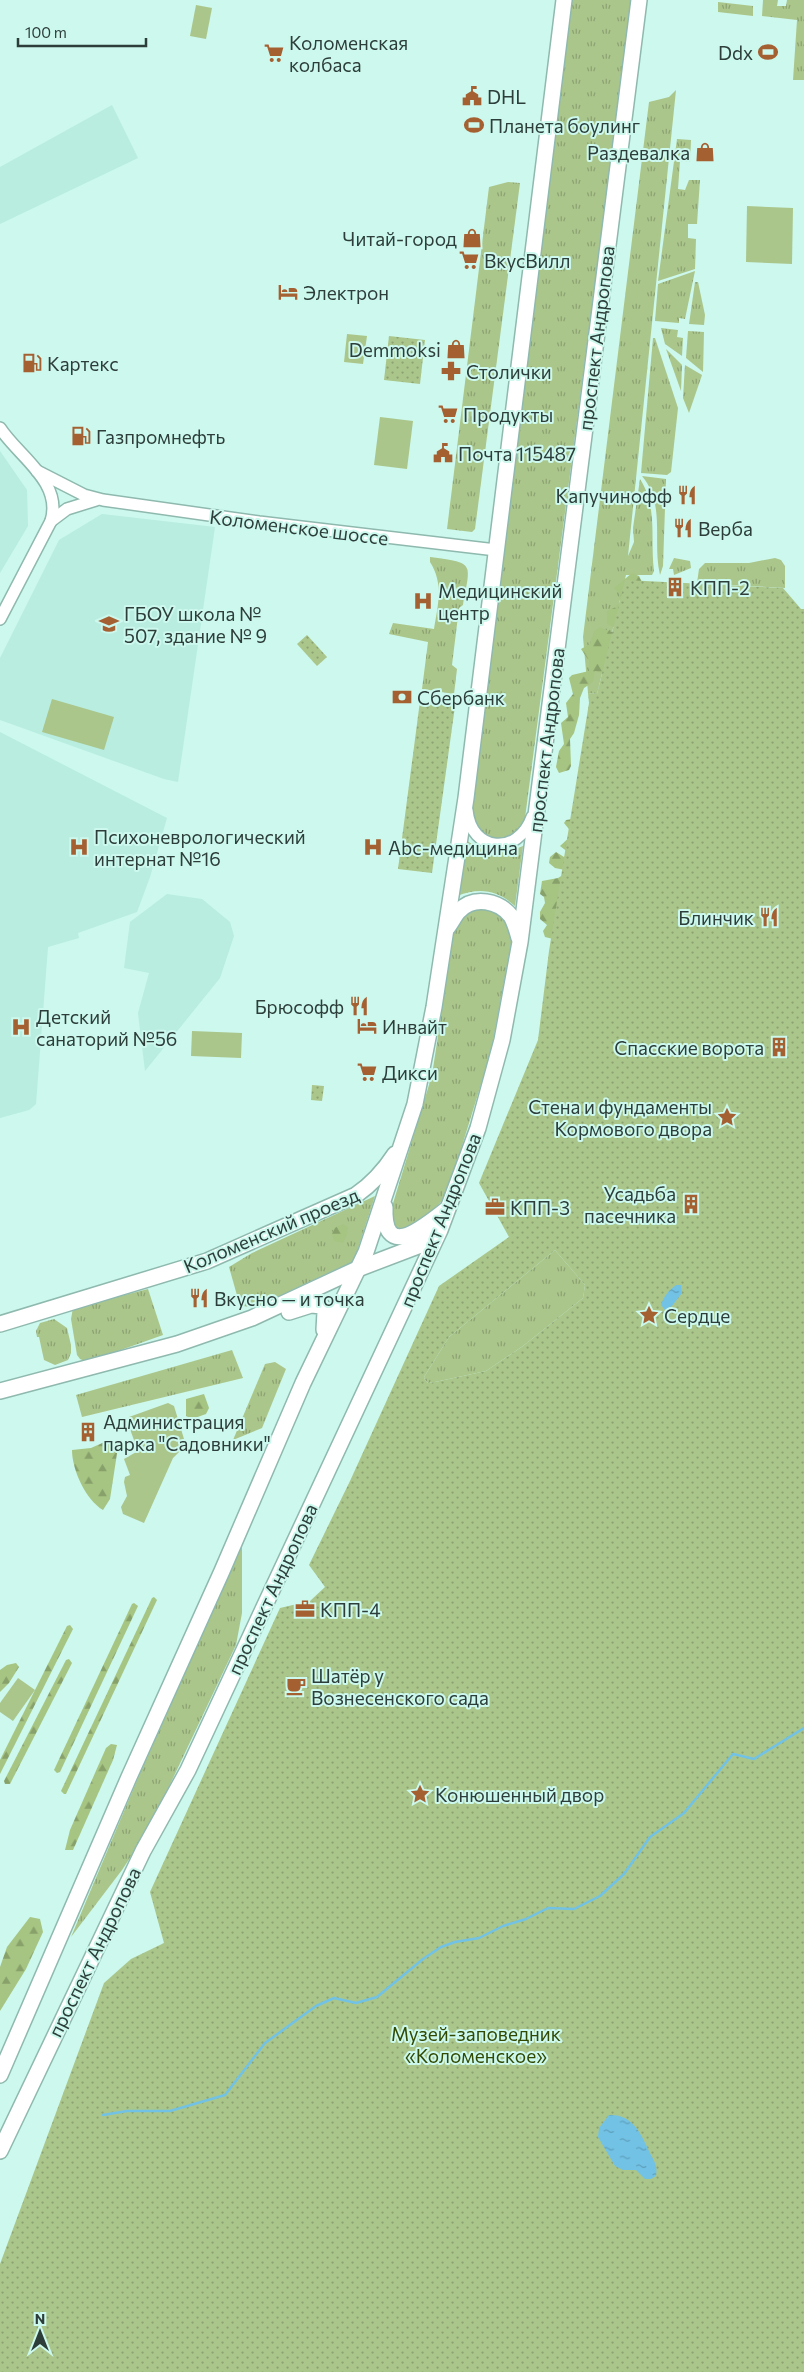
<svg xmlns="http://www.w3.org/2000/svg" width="804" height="2372" font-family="Commissioner,sans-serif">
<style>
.built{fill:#b8ede0}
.grass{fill:url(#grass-tufts)}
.forest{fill:url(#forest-firs)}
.park{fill:url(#park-dots);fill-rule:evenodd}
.pitch{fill:#abc68b}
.water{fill:url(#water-ripples)}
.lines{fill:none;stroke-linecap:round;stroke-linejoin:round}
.stream{stroke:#72c2e6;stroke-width:2.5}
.minor-casing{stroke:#8fb9ae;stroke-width:14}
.major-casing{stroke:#8fb9ae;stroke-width:18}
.minor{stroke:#fff;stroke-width:11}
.major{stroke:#fff;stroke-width:15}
.labels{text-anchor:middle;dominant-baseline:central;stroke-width:4;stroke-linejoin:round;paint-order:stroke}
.poi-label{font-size:19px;fill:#2d3e3a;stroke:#ccf8ed;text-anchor:start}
.street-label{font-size:19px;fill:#2d3e3a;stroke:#ccf8ed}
.park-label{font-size:19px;fill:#314900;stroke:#ccf8ed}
</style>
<defs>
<pattern id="grass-tufts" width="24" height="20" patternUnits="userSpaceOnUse" patternTransform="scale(1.25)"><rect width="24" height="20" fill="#abc68b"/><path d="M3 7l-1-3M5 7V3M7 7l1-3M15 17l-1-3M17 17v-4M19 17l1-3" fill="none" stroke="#8ca273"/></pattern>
<pattern id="forest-firs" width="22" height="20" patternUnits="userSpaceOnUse" patternTransform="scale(1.25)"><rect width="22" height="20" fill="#a6c482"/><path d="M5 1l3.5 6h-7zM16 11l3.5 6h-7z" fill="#88a16b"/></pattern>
<pattern id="park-dots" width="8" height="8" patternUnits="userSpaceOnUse" patternTransform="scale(1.25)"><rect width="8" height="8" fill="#abc68b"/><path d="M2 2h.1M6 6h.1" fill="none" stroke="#8ca273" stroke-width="1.8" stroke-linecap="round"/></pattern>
<pattern id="water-ripples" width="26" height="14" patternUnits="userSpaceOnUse" patternTransform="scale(1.25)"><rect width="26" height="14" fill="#72c2e6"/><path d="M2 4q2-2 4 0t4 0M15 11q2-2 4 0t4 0" fill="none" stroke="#5e9fbb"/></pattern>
</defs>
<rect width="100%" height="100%" fill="#ccf8ed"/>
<g class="built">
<polygon points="112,105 138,158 0,224 0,167"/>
<polygon points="0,451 27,490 28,526 0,573"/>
<polygon points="102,514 215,527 178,782 164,779 0,720 0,658 59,540"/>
<polygon points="0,732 167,818 150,877 137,912 78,933 79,938 48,947 36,1104 29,1110 0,1118"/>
<polygon points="167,894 202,899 230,922 234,936 220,978 145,1071 138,1013 149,973 124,968 130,922"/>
</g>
<g class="grass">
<path d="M 572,0 L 632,0 L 525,818 C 518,838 489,848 476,826 C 474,822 473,816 471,811 Z"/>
<polygon points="763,0 778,0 777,6 786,6 787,0 804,0 804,80 793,80 797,20 762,16"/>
<polygon points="718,2 753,6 753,16 718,12"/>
<path d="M 676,90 L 628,556 L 634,542 L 633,528 L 640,479 C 658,507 650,539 654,571 L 652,575 L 626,575 L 597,694 L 588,693 L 583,637 L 649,102 L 669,97 Z"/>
<polygon points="677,139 691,140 690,162 680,161 678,189 685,190 689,180 700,180 697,224 688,224 688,238 696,239 695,269 658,281"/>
<polygon points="508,182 520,183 475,529 472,532 447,529 489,187"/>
<polygon points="695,271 685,319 679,318 679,323 655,321 658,284"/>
<polygon points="695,282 698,282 705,315 704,325 689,324"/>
<polygon points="661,328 678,330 677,337 683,338 682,356 665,344"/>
<polygon points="688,331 704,332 703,372 686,358"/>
<polygon points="653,338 655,338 678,408 671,472 667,475 641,473"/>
<polygon points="666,349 682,365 681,391"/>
<polygon points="685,365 702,375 689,413 683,398"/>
<path d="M 642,476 L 666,479 L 663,566 L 660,575 C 652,541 666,505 642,476 Z"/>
<path d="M 430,557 C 475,563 471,562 463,605 L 459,608 L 452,665 L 457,669 L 454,694 L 422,689 L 428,642 L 389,634 L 393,623 L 434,629 C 438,605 444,584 430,562 Z"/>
<polygon points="674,558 690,561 691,568 674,575 673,569 669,569"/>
<polygon points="775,558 781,560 785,566 785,588 697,583 699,569 705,563 749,563"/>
<path d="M 466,840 C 484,854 503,855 523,846 L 515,906 C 497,890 480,887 457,896 Z"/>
<polygon points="479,906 500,912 513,933 491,1052 453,1175 444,1198 427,1219 411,1230 393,1229 391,1210 432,1075 455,925 457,919"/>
<polygon points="375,1196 354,1261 256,1307 240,1306 229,1267 252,1253"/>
<polygon points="555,1250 585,1285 583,1298 523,1346 486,1371 435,1382 428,1383 425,1380 424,1377 449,1337"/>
<polygon points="148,1289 163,1335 87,1362 80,1359 77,1355 71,1319 73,1308"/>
<polygon points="54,1319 67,1328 71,1345 71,1353 68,1360 55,1365 44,1360 39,1337 37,1337 36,1331 40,1323"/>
<polygon points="232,1350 243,1378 82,1417 76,1395"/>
<polygon points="275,1362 286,1369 262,1428 233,1440 265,1364"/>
<polygon points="242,1546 242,1613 236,1645 148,1831 122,1870 71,1937 138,1778"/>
</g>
<g class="forest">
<polygon points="632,573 639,576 642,582 605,674 595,671 593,682 584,688 580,698 579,715 574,733 570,739 571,766 569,770 559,773 556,767 559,751 564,744 561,723 568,717 566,703 573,694 569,678 572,675 589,671 589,661 581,649 590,644 594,631 600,627 614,633 618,629 607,624 607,611 616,607 620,602 619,593 614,588"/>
<path d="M 579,811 L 594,825 L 603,824 L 606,836 L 612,835 L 618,838 L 618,849 L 627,862 C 621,883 609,873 598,885 L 591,885 L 584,888 L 585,897 L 577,903 L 571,920 L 558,929 L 553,939 L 545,937 L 543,931 L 547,925 L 540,919 L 540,912 L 545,903 L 544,897 L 540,894 L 542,881 L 558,878 L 566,873 L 565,870 L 555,868 L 549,863 L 550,857 L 556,852 L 564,857 L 569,853 L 560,846 L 573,834 L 564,823 L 566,820 L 573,819 L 574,814 Z"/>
<polygon points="343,1224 348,1227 347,1235 343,1243 334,1241 332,1234 334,1228"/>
<polygon points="204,1394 209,1408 206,1414 192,1419 186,1416 186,1399"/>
<path d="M 109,1440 L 118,1447 L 110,1499 L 103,1510 C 86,1500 72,1470 72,1450 L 91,1448 Z"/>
<polygon points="154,1597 157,1600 66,1794 64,1794 61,1791 152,1598"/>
<polygon points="134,1603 138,1606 60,1772 57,1773 54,1770 132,1604"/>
<polygon points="70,1625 73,1629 0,1774 0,1760 67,1626"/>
<polygon points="69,1659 72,1663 10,1784 5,1784 4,1781 66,1660"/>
<polygon points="16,1663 19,1667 9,1683 0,1692 0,1670 7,1665"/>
<polygon points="111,1744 117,1745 113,1760 73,1850 65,1850 70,1830 106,1748"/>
<polygon points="30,1917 40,1919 43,1932 26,1969 0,2011 0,1967 7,1947"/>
</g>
<g class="park">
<polygon points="389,336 425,340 420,384 384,380"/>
<path d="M 625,580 L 783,588 L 801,609 L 804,609 L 804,2372 L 0,2372 L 0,2264 L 104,1983 L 131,1959 L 164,1943 L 150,1892 L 280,1608 L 310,1601 L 325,1587 L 309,1565 L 350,1481 L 439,1286 L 509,1237 L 479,1183 L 538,1040 L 549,951 L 589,703 L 588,693 L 597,694 ZM 555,1250 L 585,1285 L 583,1298 L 523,1346 L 486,1371 L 435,1382 L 428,1383 L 425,1380 L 424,1377 L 449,1337 Z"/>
<polygon points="307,635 327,657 317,666 297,644"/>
<polygon points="420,701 455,706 432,873 398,869"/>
<polygon points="312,1085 324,1086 322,1101 311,1100"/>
</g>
<g class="pitch">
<polygon points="196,5 212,8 206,39 190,36"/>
<polygon points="747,206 793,208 792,264 746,262"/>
<polygon points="347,334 367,336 363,364 344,362"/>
<polygon points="380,417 413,421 407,469 374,465"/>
<polygon points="52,699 114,717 104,750 42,732"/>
<polygon points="192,1031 242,1033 241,1058 191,1056"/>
<polygon points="168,1403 174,1406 184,1439 183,1448 173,1458 144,1523 123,1514 121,1507 127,1496 124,1482 125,1477 130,1475 124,1459 138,1451 127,1421 129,1417"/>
<polygon points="18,1678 35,1690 13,1721 0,1712 0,1703"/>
</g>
<g class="water">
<path d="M 676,1285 L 681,1285 L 682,1293 L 672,1306 L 665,1310 L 661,1305 C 664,1296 668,1291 676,1285 Z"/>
<path d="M 609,2115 C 633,2114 641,2134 650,2153 C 654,2161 658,2166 656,2176 L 651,2179 L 645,2179 L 636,2170 L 623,2170 L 615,2166 L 598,2137 L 599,2128 Z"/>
</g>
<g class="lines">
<polyline class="stream" points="103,2115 127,2111 170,2111 225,2095 265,2043 316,2006 334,1998 356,2003 377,1997 423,1959 441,1947 455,1942 479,1938 503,1926 526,1919 548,1908 574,1909 600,1896 624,1874 650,1837 684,1813 733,1754 754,1759 804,1728"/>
<defs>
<g id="minor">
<path d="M 0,428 C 18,456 63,482 51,521 L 0,619"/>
<polyline points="37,471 84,495 103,500 259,522 496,550"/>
<polyline points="51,521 67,509 96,500"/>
<path d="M 467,810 C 471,853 518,856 532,817"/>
</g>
<g id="major">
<path d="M 448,927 C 452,922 455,915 459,911 C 474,895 499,901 511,916 C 515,923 517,931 519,938"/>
<path d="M 385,1207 C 383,1263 425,1226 447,1209"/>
<polyline points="289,1312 311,1305 322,1306 325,1312 324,1330"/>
<path d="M 0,1324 L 207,1261 L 356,1195 C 372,1184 384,1171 395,1154"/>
<polyline points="0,1391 177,1344 252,1318 355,1270 418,1246 439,1230"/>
<polyline points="0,2075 129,1777 222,1571 303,1383 366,1252 415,1104 434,1007 466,798 564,0"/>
<polyline points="0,2151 143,1851 188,1770 440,1230 478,1128 502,1040 520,942 639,0"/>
</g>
</defs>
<use href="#minor" class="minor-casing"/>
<use href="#major" class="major-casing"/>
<use href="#minor" class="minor"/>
<use href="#major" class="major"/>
</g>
<defs>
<symbol id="stadium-bare" viewBox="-9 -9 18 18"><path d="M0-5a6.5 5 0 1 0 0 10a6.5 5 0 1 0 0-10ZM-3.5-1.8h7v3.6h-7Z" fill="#a56032" stroke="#ccf8ed" stroke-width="2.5" paint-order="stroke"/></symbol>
<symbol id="supermarket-bare" viewBox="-9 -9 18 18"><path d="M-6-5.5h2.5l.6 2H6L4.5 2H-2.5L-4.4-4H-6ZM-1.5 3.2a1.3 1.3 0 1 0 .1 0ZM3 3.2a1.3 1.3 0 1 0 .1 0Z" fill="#a56032" stroke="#ccf8ed" stroke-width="2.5" paint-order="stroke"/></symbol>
<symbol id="civic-bare" viewBox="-9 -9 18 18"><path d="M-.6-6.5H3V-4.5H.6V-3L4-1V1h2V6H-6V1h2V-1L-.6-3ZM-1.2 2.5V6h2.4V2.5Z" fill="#a56032" stroke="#ccf8ed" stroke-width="2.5" paint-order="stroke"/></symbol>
<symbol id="shop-bare" viewBox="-9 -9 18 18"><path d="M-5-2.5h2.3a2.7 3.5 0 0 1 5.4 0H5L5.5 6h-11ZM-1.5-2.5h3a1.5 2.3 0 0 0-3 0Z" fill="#a56032" stroke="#ccf8ed" stroke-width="2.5" paint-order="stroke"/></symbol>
<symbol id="hotel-bare" viewBox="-9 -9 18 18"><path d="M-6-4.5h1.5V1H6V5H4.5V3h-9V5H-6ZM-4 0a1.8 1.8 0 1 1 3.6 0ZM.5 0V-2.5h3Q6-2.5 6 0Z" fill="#a56032" stroke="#ccf8ed" stroke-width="2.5" paint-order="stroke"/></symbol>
<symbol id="fuel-bare" viewBox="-9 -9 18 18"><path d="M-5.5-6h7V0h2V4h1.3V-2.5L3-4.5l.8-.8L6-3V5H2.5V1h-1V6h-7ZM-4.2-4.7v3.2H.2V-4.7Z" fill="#a56032" stroke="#ccf8ed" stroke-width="2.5" paint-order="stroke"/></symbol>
<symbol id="pharmacy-bare" viewBox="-9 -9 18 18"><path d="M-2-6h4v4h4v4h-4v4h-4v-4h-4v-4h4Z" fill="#a56032" stroke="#ccf8ed" stroke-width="2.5" paint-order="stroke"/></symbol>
<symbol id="restaurant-bare" viewBox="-9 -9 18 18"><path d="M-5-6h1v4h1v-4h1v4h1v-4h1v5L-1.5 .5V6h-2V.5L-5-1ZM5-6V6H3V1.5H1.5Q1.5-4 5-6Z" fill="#a56032" stroke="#ccf8ed" stroke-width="2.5" paint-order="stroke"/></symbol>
<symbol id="building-bare" viewBox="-9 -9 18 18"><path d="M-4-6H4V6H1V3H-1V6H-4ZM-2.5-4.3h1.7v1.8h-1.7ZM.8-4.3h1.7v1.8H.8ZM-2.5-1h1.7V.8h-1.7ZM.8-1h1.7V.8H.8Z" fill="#a56032" stroke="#ccf8ed" stroke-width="2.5" paint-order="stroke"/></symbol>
<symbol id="hospital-bare" viewBox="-9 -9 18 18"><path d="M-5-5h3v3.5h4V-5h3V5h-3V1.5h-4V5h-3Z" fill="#a56032" stroke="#ccf8ed" stroke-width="2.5" paint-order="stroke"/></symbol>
<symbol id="school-bare" viewBox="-9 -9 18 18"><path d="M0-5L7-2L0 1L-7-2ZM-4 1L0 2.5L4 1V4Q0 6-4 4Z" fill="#a56032" stroke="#ccf8ed" stroke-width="2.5" paint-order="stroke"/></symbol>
<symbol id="bank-bare" viewBox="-9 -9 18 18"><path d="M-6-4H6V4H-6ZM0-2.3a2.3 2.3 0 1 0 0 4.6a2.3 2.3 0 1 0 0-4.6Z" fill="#a56032" stroke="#ccf8ed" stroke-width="2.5" paint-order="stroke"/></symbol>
<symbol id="sight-bare" viewBox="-9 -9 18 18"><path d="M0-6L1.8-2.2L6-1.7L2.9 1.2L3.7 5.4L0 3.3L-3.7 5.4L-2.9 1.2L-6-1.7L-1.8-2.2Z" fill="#a56032" stroke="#ccf8ed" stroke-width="2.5" paint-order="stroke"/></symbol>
<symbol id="office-bare" viewBox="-9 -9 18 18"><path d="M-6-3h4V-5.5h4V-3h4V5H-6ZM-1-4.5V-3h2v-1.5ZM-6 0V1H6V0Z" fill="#a56032" stroke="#ccf8ed" stroke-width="2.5" paint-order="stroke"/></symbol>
<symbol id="cafe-bare" viewBox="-9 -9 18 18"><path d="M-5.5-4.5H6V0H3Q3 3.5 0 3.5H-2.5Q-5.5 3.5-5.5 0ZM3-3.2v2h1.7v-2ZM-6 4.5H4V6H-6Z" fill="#a56032" stroke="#ccf8ed" stroke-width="2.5" paint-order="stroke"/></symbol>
</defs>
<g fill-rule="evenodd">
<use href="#stadium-bare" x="754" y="38" width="28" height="28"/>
<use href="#supermarket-bare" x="260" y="39" width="28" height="28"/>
<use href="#civic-bare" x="458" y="82" width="28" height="28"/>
<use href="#stadium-bare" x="460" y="111" width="28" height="28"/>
<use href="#shop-bare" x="691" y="138" width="28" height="28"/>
<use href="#shop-bare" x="458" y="224" width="28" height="28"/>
<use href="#supermarket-bare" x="455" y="246" width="28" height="28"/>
<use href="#hotel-bare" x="274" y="278" width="28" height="28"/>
<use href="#shop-bare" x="442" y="335" width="28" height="28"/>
<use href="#fuel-bare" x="18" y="349" width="28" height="28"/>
<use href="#pharmacy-bare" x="437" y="357" width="28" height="28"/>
<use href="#supermarket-bare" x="434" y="400" width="28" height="28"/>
<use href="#fuel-bare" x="67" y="422" width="28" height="28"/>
<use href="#civic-bare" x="429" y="439" width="28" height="28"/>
<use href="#restaurant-bare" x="673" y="481" width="28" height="28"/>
<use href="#restaurant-bare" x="669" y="514" width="28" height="28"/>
<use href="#building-bare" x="661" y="573" width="28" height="28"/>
<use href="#hospital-bare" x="409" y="587" width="28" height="28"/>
<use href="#school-bare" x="95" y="610" width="28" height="28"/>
<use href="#bank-bare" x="388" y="683" width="28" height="28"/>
<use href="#hospital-bare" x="65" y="833" width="28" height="28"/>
<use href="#hospital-bare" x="359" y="833" width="28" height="28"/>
<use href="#restaurant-bare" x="755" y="903" width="28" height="28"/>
<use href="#restaurant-bare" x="345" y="992" width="28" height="28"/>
<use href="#hotel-bare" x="353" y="1012" width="28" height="28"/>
<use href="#hospital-bare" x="7" y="1013" width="28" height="28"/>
<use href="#building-bare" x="765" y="1033" width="28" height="28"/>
<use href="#supermarket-bare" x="353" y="1058" width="28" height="28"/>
<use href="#sight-bare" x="713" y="1103" width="28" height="28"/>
<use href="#building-bare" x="677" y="1190" width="28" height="28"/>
<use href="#office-bare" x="481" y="1193" width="28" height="28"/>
<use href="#restaurant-bare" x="185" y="1284" width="28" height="28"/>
<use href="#sight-bare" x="635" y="1301" width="28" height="28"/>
<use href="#building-bare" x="74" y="1418" width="28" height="28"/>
<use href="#office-bare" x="291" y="1595" width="28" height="28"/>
<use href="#cafe-bare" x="282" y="1672" width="28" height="28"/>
<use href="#sight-bare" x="406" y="1780" width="28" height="28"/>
</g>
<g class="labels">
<g class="poi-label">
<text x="289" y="42">Коломенская<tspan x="289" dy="22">колбаса</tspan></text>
<text x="753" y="52" text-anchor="end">Ddx</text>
<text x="487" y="96">DHL</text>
<text x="489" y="125">Планета боулинг</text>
<text x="690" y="152" text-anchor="end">Раздевалка</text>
<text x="457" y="238" text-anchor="end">Читай-город</text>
<text x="484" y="260">ВкусВилл</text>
<text x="303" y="292">Электрон</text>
<text x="441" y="349" text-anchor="end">Demmoksi</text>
<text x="47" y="363">Картекс</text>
<text x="466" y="371">Столички</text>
<text x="463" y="414">Продукты</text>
<text x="96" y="436">Газпромнефть</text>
<text x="458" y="453">Почта 115487</text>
<text x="672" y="495" text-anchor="end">Капучинофф</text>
<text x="698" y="528">Верба</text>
<text x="690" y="587">КПП-2</text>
<text x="438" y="590">Медицинский<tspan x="438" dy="22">центр</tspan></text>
<text x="124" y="613">ГБОУ школа №<tspan x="124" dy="22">507, здание № 9</tspan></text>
<text x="417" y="697">Сбербанк</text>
<text x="94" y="836">Психоневрологический<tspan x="94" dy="22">интернат №16</tspan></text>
<text x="388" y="847">Abc-медицина</text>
<text x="754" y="917" text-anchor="end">Блинчик</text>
<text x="344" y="1006" text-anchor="end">Брюсофф</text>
<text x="36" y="1016">Детский<tspan x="36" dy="22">санаторий №56</tspan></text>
<text x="382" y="1026">Инвайт</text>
<text x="764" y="1047" text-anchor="end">Спасские ворота</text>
<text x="382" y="1072">Дикси</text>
<text x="712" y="1106" text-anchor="end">Стена и фундаменты<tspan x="712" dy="22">Кормового двора</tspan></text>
<text x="676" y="1193" text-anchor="end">Усадьба<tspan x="676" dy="22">пасечника</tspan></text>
<text x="510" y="1207">КПП-3</text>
<text x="214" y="1298">Вкусно — и точка</text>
<text x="664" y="1315">Сердце</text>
<text x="103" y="1421">Администрация<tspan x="103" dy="22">парка "Садовники"</tspan></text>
<text x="320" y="1609">КПП-4</text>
<text x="311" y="1675">Шатёр у<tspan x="311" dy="22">Вознесенского сада</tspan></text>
<text x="435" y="1794">Конюшенный двор</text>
</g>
<g class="street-label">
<text transform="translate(596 338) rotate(-83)">проспект Андропова</text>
<text transform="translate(299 527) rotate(7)">Коломенское шоссе</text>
<text transform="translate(546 740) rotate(-83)">проспект Андропова</text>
<text transform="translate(440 1220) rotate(-68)">проспект Андропова</text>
<text transform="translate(271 1230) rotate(-23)">Коломенский проезд</text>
<text transform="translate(272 1589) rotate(-65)">проспект Андропова</text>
<text transform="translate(94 1952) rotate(-64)">проспект Андропова</text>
</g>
<g class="park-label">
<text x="476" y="2033">Музей-заповедник<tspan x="476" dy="22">«Коломенское»</tspan></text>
</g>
</g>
<g transform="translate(40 2332)" stroke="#ccf8ed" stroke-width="4" paint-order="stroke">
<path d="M0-4L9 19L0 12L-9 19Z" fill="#2d3e3a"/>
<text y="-8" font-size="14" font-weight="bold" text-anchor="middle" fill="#2d3e3a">N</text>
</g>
<path d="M18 38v8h128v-8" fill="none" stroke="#2d3e3a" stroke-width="2.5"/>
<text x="25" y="38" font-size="15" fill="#2d3e3a" stroke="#ccf8ed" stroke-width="4" paint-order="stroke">100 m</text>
</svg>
